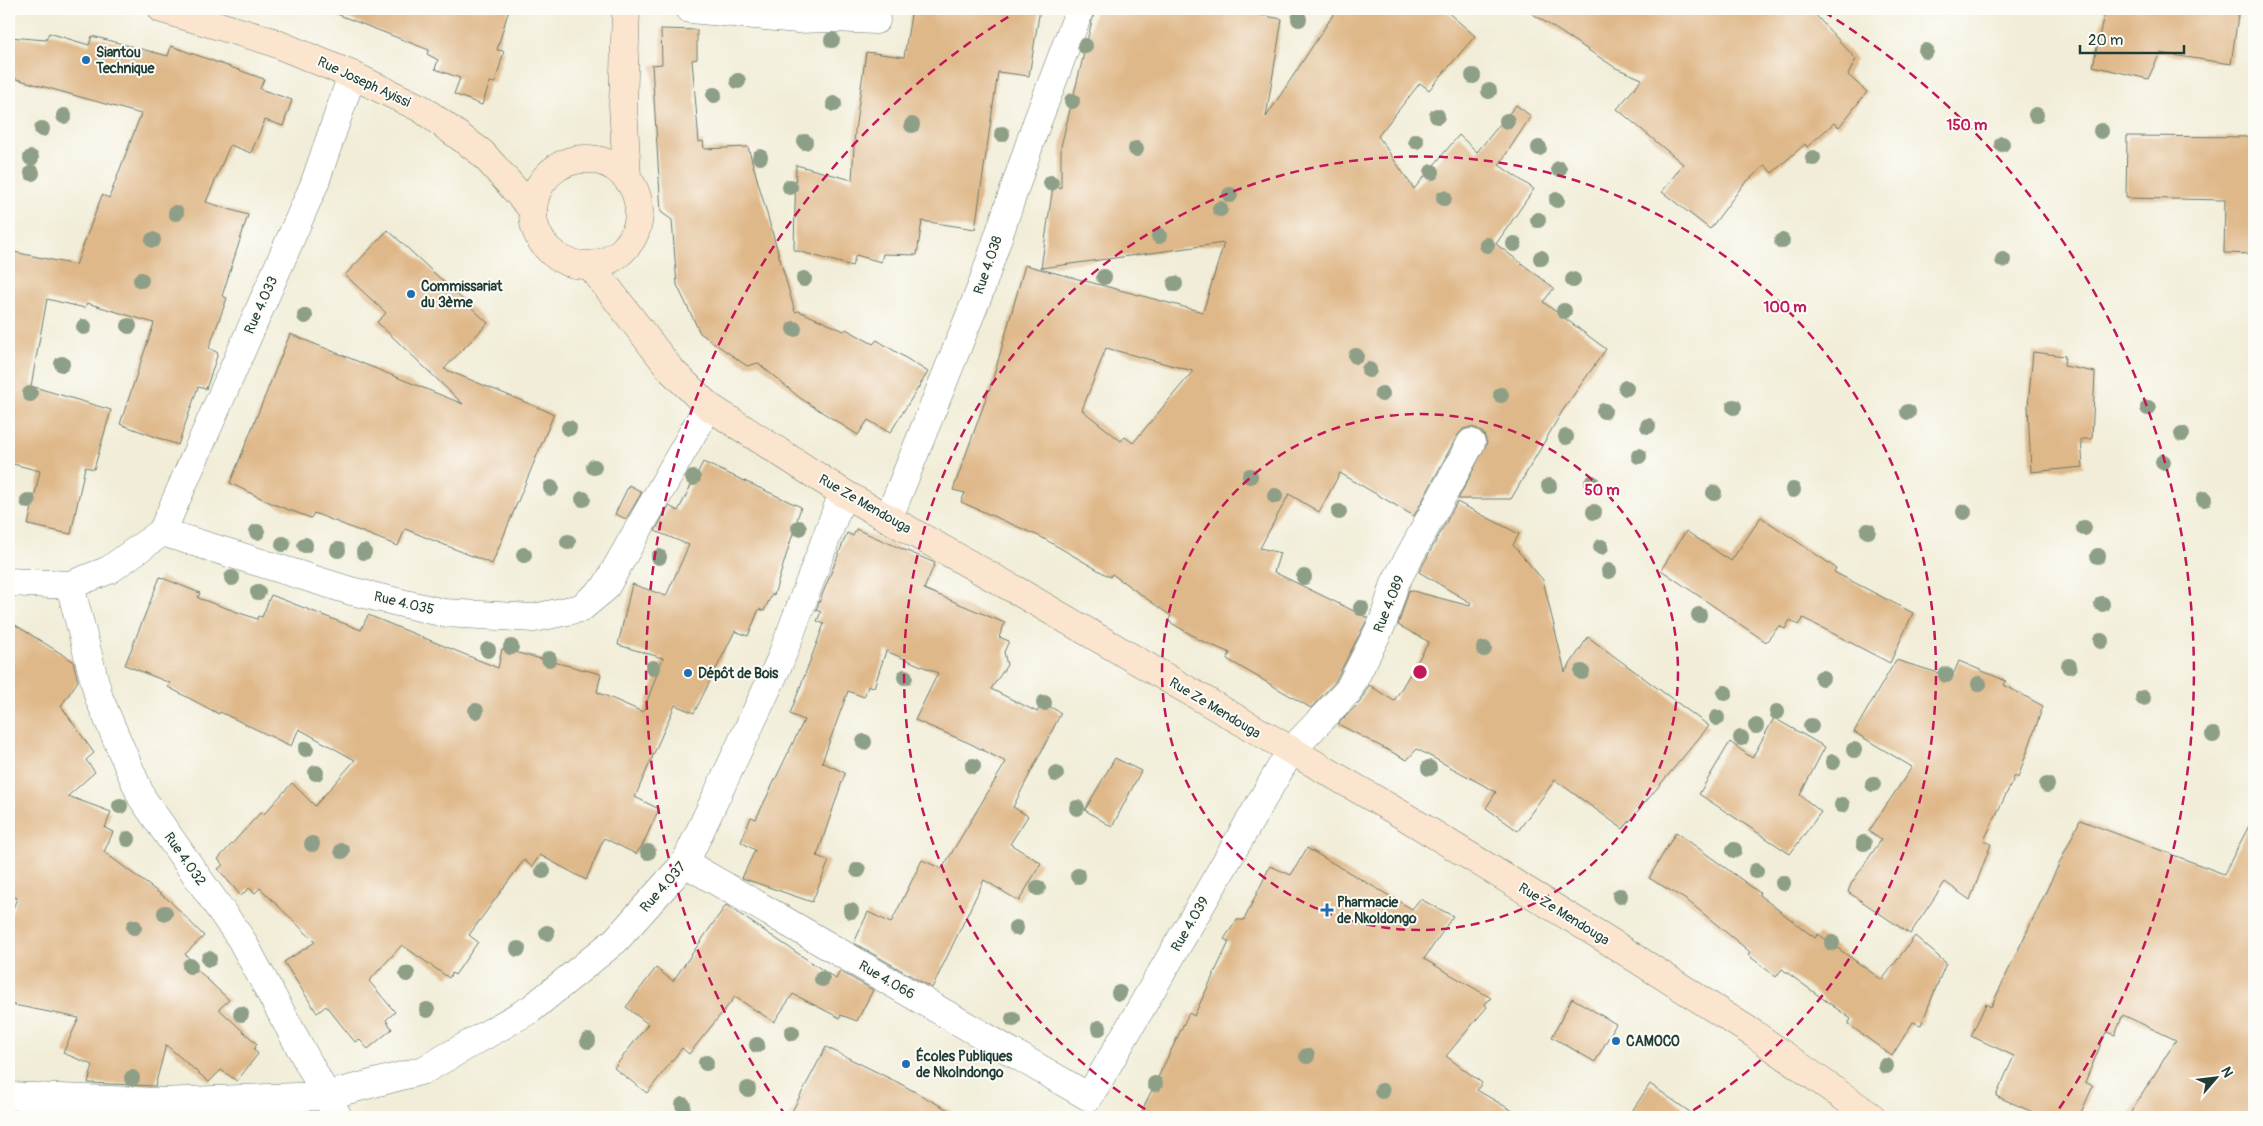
<svg xmlns="http://www.w3.org/2000/svg" width="2263" height="1126" font-family="Pangolin,sans-serif">
<style>
.building{fill:#dfb889;fill-rule:evenodd}
.lines{fill:none;stroke-linecap:round;stroke-linejoin:round}
.street-casing{stroke:#687b6d;stroke-width:29}
.secondary-casing{stroke:#687b6d;stroke-width:29}
.street{stroke:#fff;stroke-width:28}
.secondary{stroke:#fbe5cf;stroke-width:28}
.tree{fill:#8e9f87}
.ring{fill:none;stroke:#c2185b;stroke-width:2.5;stroke-dasharray:9 6}
.poi-dot{fill:#1f6fb2;stroke:#fdfcf7;stroke-width:2}
.labels{text-anchor:middle;dominant-baseline:central;stroke-width:4;stroke-linejoin:round;paint-order:stroke}
.poi-label{font-size:14px;font-weight:bold;fill:#1f3d34;stroke:#fdfcf7;text-anchor:start}
.street-label{font-size:14px;fill:#1f3d34;stroke:#fdfcf7}
.centre{fill:#c2185b;stroke:#fdfcf7;stroke-width:2.5}
.ring-label{font-size:15px;text-anchor:middle;font-weight:bold;fill:#c2185b;stroke:#fdfcf7;stroke-width:4;stroke-linejoin:round;paint-order:stroke}
</style>
<rect width="100%" height="100%" fill="#fdfcf7"/>
<filter id="ink" filterUnits="userSpaceOnUse"><feTurbulence type="fractalNoise" baseFrequency=".02" numOctaves="2"/><feDisplacementMap in="SourceGraphic" scale="10" xChannelSelector="R" yChannelSelector="G"/><feConvolveMatrix kernelMatrix="1 2 1 2 8 2 1 2 1" color-interpolation-filters="sRGB"/></filter>
<filter id="wash" filterUnits="userSpaceOnUse"><feTurbulence type="fractalNoise" baseFrequency=".0096" numOctaves="4" result="noise"/><feDisplacementMap in="SourceGraphic" scale="20" xChannelSelector="R" yChannelSelector="G"/><feGaussianBlur stdDeviation="1.12" result="paint"/><feColorMatrix in="noise" values="0 0 0 0 0 0 0 0 0 0 0 0 0 0 0 0 0 1.4 0 .05"/><feComposite in="paint" operator="in"/></filter>
<g filter="url(#wash)">
<rect width="100%" height="100%" fill="#f1edd8"/>
<g id="blocks">
<g class="building">
<polygon points="329,9 509,9 497,50 504,51 495,83 490,82 482,105 454,94 460,78 435,69 438,60 427,54 429,50 329,11"/>
<polygon points="912,9 1040,9 1029,76 998,72 975,229 922,221 917,255 883,254 881,262 856,255 852,266 794,250 796,165 852,180 855,130 866,52 904,57"/>
<path d="M 1095,9 L 1227,9 L 1282,19 L 1266,117 L 1337,9 L 1444,9 L 1475,36 L 1429,90 L 1420,83 L 1378,136 L 1414,189 L 1459,135 L 1477,152 L 1516,105 L 1531,116 L 1499,165 L 1534,189 L 1496,244 L 1554,288 L 1543,302 L 1606,349 L 1563,410 L 1511,499 L 1458,499 L 1487,443 L 1484,434 L 1478,429 L 1471,427 L 1463,429 L 1457,436 L 1414,516 L 1340,473 L 1319,512 L 1289,494 L 1260,548 L 1280,553 L 1274,572 L 1368,618 L 1335,682 L 1311,708 L 1227,659 L 1230,653 L 1200,640 L 1168,621 L 1171,616 L 1112,574 L 1110,577 L 1041,537 L 961,502 L 965,493 L 953,490 L 992,382 L 1025,265 L 1203,312 L 1224,243 L 1041,268 L 1053,186 L 1061,188 L 1061,146 ZM 1106,348 L 1193,371 L 1133,443 L 1125,437 L 1121,441 L 1082,410 Z"/>
<polygon points="1525,9 1810,9 1856,59 1848,75 1867,92 1839,127 1834,123 1807,147 1805,144 1772,173 1765,165 1743,185 1710,229 1662,192 1683,164 1617,109 1642,79 1616,68"/>
<polygon points="2105,9 2239,9 2231,64 2160,53 2148,79 2093,66"/>
<polygon points="661,29 697,30 697,59 692,60 699,142 703,141 704,149 748,147 795,312 799,311 844,331 846,329 873,344 877,340 928,372 890,433 868,420 858,435 800,398 758,363 747,366 700,333 677,285 672,220 661,212 652,65 662,64"/>
<polygon points="49,33 89,45 92,36 168,56 171,46 264,79 260,89 292,100 283,126 265,120 251,153 230,145 206,202 248,215 222,296 227,298 209,348 218,353 206,389 198,387 178,445 120,424 154,323 87,303 85,308 47,299 31,386 111,410 94,469 85,467 71,534 28,525 40,471 9,463 9,251 76,265 102,195 109,198 141,114 9,77 9,37 46,40"/>
<polygon points="2127,136 2254,137 2254,254 2224,253 2225,200 2126,198"/>
<polygon points="388,230 488,323 444,369 554,414 492,564 405,529 398,546 314,513 311,518 273,504 230,483 290,334 463,404 377,322 386,313 345,275"/>
<polygon points="2033,352 2065,356 2064,366 2095,372 2092,439 2081,439 2083,467 2031,472 2028,406"/>
<polygon points="703,462 801,507 774,595 772,594 764,611 759,609 748,636 735,631 694,713 675,705 635,797 659,809 643,844 636,854 604,838 586,880 540,855 532,867 524,860 469,935 478,942 455,975 452,973 449,978 402,945 369,981 395,1012 386,1020 392,1029 368,1049 359,1039 355,1042 326,1006 317,1013 284,962 315,942 260,888 255,893 249,888 241,896 218,869 223,865 218,859 261,812 264,814 292,783 315,806 355,760 299,729 291,746 220,712 219,714 168,687 170,683 125,665 160,577 200,593 198,598 257,619 258,616 262,617 271,595 361,630 368,615 498,668 502,649 601,674 597,692 643,712 663,658 618,645 632,584 666,596 689,545 655,531 669,506 678,511"/>
<polygon points="629,485 642,492 626,519 615,514"/>
<polygon points="1457,502 1519,534 1513,545 1543,580 1565,672 1588,637 1709,726 1623,829 1555,780 1518,831 1486,808 1496,792 1417,749 1407,760 1338,724 1360,702 1369,685 1394,701 1429,642 1398,625 1409,590 1470,606 1471,603 1419,572"/>
<polygon points="1761,517 1836,568 1834,572 1913,613 1890,663 1803,618 1798,625 1790,620 1785,629 1779,626 1766,642 1661,570 1686,531 1731,561"/>
<polygon points="856,529 935,563 924,589 1005,623 999,637 1009,641 1004,652 1007,665 991,689 1037,712 1042,702 1061,713 1013,807 1028,816 1010,844 1041,863 1019,901 984,880 932,988 854,943 868,912 891,923 922,860 942,869 1006,762 969,743 915,720 938,673 886,651 874,687 868,686 864,697 848,691 822,762 845,773 817,856 829,861 812,902 742,878 755,850 741,842 751,817 756,819 804,720 790,714 824,624 817,621 821,612 816,610 847,533 853,536"/>
<polygon points="9,621 73,661 78,681 61,706 94,753 86,760 95,772 68,796 111,812 105,828 113,832 104,852 170,901 204,936 185,954 190,959 188,961 229,1000 219,1009 257,1044 254,1049 258,1054 237,1081 221,1070 209,1082 166,1045 155,1086 88,1083 93,1065 63,1053 79,1018 9,1004 9,919 17,898 9,895"/>
<polygon points="1896,660 1952,677 1959,661 2006,681 2004,685 2043,706 2018,778 2015,776 1984,840 1991,844 1970,900 1945,882 1910,934 1848,892 1851,884 1881,840 1869,831 1912,767 1854,732"/>
<polygon points="1774,718 1825,747 1800,795 1821,812 1790,854 1699,794 1730,742 1752,758"/>
<polygon points="1115,758 1141,771 1112,827 1085,810"/>
<polygon points="2254,816 2254,1117 2128,1117 2176,1040 2123,1015 2115,1035 2106,1032 2085,1082 2093,1086 2079,1117 2044,1117 1996,1096 2014,1056 1971,1036 1986,1004 1991,1007 2080,820 2224,874"/>
<polygon points="1676,832 1760,893 1759,895 1815,938 1818,934 1882,980 1915,936 1946,963 1921,1025 1913,1022 1892,1056 1848,1024 1851,1019 1782,969 1776,977 1748,955 1750,952 1688,901 1649,878"/>
<polygon points="1307,848 1412,909 1420,899 1453,916 1424,959 1491,998 1485,1004 1487,1007 1446,1056 1482,1083 1477,1090 1523,1117 1139,1117 1189,1013 1194,1016 1229,942 1224,939 1237,920 1244,920 1270,866 1291,875"/>
<polygon points="726,905 836,979 840,971 873,990 857,1021 841,1015 840,1018 793,994 774,1022 735,997 689,1054 682,1048 647,1093 614,1068 648,1024 626,1007 656,968 673,981"/>
<polygon points="1572,998 1616,1024 1595,1062 1552,1037"/>
<polygon points="826,1047 899,1083 961,1117 789,1117"/>
<polygon points="1650,1084 1697,1117 1628,1117"/>
</g>
</g>
</g>
<g filter="url(#ink)">
<use href="#blocks" fill-opacity="0" stroke="#687b6d" stroke-width="1"/>
<g class="lines">
<defs>
<g id="street">
<polyline points="690,9 798,19 833,18 876,20"/>
<polyline points="889,517 981,288 1036,125 1080,9"/>
<polyline points="162,532 314,185 352,75"/>
<polyline points="9,582 70,585 109,570 162,532 351,591 444,613 534,618 581,608 605,588 708,406"/>
<polyline points="70,585 99,698 142,798 241,939 338,1117"/>
<polyline points="685,863 1089,1097 1290,752 1348,691 1383,622 1395,583 1471,443"/>
<polyline points="9,1096 159,1102 325,1096 424,1070 531,1009 616,940 685,863 780,661 843,493"/>
</g>
<g id="secondary">
<polyline points="162,9 270,41 352,75 422,109 482,153 533,210"/>
<polyline points="626,9 623,105 627,177"/>
<circle cx="586" cy="212" r="53"/>
<polyline points="590,265 671,370 708,406 843,493 1019,592 1404,816 1604,938 1754,1034 1872,1117"/>
</g>
</defs>
<use href="#street" class="street-casing"/>
<use href="#secondary" class="secondary-casing"/>
<use href="#street" class="street"/>
<use href="#secondary" class="secondary"/>
</g>
<g class="tree">
<circle cx="1299" cy="19" r="8"/>
<circle cx="832" cy="40" r="8"/>
<circle cx="1085" cy="46" r="8"/>
<circle cx="1926" cy="51" r="8"/>
<circle cx="1473" cy="76" r="8"/>
<circle cx="738" cy="81" r="8"/>
<circle cx="1489" cy="91" r="8"/>
<circle cx="714" cy="95" r="8"/>
<circle cx="1072" cy="101" r="8"/>
<circle cx="834" cy="104" r="8"/>
<circle cx="2036" cy="115" r="8"/>
<circle cx="64" cy="116" r="8"/>
<circle cx="1437" cy="116" r="8"/>
<circle cx="1507" cy="121" r="8"/>
<circle cx="912" cy="125" r="8"/>
<circle cx="42" cy="129" r="8"/>
<circle cx="2101" cy="131" r="8"/>
<circle cx="1002" cy="134" r="8"/>
<circle cx="1416" cy="141" r="8"/>
<circle cx="805" cy="142" r="8"/>
<circle cx="2002" cy="144" r="8"/>
<circle cx="1539" cy="148" r="8"/>
<circle cx="1136" cy="149" r="8"/>
<circle cx="760" cy="157" r="8"/>
<circle cx="31" cy="158" r="8"/>
<circle cx="1813" cy="158" r="8"/>
<circle cx="1559" cy="169" r="8"/>
<circle cx="1432" cy="172" r="8"/>
<circle cx="32" cy="173" r="8"/>
<circle cx="1051" cy="183" r="8"/>
<circle cx="790" cy="187" r="8"/>
<circle cx="1230" cy="195" r="8"/>
<circle cx="1444" cy="198" r="8"/>
<circle cx="1557" cy="200" r="8"/>
<circle cx="1220" cy="209" r="8"/>
<circle cx="176" cy="213" r="8"/>
<circle cx="1538" cy="220" r="8"/>
<circle cx="1159" cy="236" r="8"/>
<circle cx="153" cy="240" r="8"/>
<circle cx="1782" cy="241" r="8"/>
<circle cx="1514" cy="244" r="8"/>
<circle cx="1487" cy="245" r="8"/>
<circle cx="1541" cy="258" r="8"/>
<circle cx="2003" cy="260" r="8"/>
<circle cx="1104" cy="277" r="8"/>
<circle cx="804" cy="279" r="8"/>
<circle cx="141" cy="280" r="8"/>
<circle cx="1573" cy="280" r="8"/>
<circle cx="1175" cy="284" r="8"/>
<circle cx="1564" cy="311" r="8"/>
<circle cx="305" cy="316" r="8"/>
<circle cx="129" cy="326" r="8"/>
<circle cx="84" cy="327" r="8"/>
<circle cx="794" cy="329" r="8"/>
<circle cx="1356" cy="356" r="8"/>
<circle cx="62" cy="364" r="8"/>
<circle cx="1369" cy="370" r="8"/>
<circle cx="1626" cy="388" r="8"/>
<circle cx="30" cy="394" r="8"/>
<circle cx="1382" cy="394" r="8"/>
<circle cx="1501" cy="395" r="8"/>
<circle cx="1734" cy="407" r="8"/>
<circle cx="2148" cy="408" r="8"/>
<circle cx="1604" cy="411" r="8"/>
<circle cx="1908" cy="412" r="8"/>
<circle cx="1648" cy="426" r="8"/>
<circle cx="569" cy="428" r="8"/>
<circle cx="2182" cy="434" r="8"/>
<circle cx="1566" cy="437" r="8"/>
<circle cx="1639" cy="456" r="8"/>
<circle cx="2163" cy="462" r="8"/>
<circle cx="594" cy="467" r="8"/>
<circle cx="1250" cy="476" r="8"/>
<circle cx="693" cy="478" r="8"/>
<circle cx="1592" cy="483" r="8"/>
<circle cx="1549" cy="486" r="8"/>
<circle cx="551" cy="488" r="8"/>
<circle cx="1793" cy="490" r="8"/>
<circle cx="1714" cy="493" r="8"/>
<circle cx="1275" cy="496" r="8"/>
<circle cx="583" cy="499" r="8"/>
<circle cx="2204" cy="499" r="8"/>
<circle cx="28" cy="501" r="8"/>
<circle cx="1339" cy="512" r="8"/>
<circle cx="1594" cy="512" r="8"/>
<circle cx="1964" cy="512" r="8"/>
<circle cx="799" cy="528" r="8"/>
<circle cx="2084" cy="528" r="8"/>
<circle cx="1868" cy="531" r="8"/>
<circle cx="257" cy="532" r="8"/>
<circle cx="568" cy="542" r="8"/>
<circle cx="283" cy="544" r="8"/>
<circle cx="305" cy="545" r="8"/>
<circle cx="1601" cy="547" r="8"/>
<circle cx="338" cy="550" r="8"/>
<circle cx="364" cy="552" r="8"/>
<circle cx="524" cy="555" r="8"/>
<circle cx="2098" cy="556" r="8"/>
<circle cx="659" cy="557" r="8"/>
<circle cx="1609" cy="571" r="8"/>
<circle cx="1304" cy="577" r="8"/>
<circle cx="232" cy="578" r="8"/>
<circle cx="258" cy="592" r="8"/>
<circle cx="2102" cy="604" r="8"/>
<circle cx="1361" cy="608" r="8"/>
<circle cx="1699" cy="615" r="8"/>
<circle cx="2101" cy="641" r="8"/>
<circle cx="511" cy="647" r="8"/>
<circle cx="1484" cy="649" r="8"/>
<circle cx="488" cy="650" r="8"/>
<circle cx="549" cy="659" r="8"/>
<circle cx="2069" cy="666" r="8"/>
<circle cx="653" cy="668" r="8"/>
<circle cx="1582" cy="672" r="8"/>
<circle cx="1946" cy="675" r="8"/>
<circle cx="905" cy="677" r="8"/>
<circle cx="1822" cy="678" r="8"/>
<circle cx="1979" cy="684" r="8"/>
<circle cx="1725" cy="693" r="8"/>
<circle cx="2143" cy="698" r="8"/>
<circle cx="1044" cy="703" r="8"/>
<circle cx="476" cy="711" r="8"/>
<circle cx="1777" cy="712" r="8"/>
<circle cx="1717" cy="718" r="8"/>
<circle cx="1756" cy="726" r="8"/>
<circle cx="1811" cy="726" r="8"/>
<circle cx="2213" cy="735" r="8"/>
<circle cx="1741" cy="738" r="8"/>
<circle cx="864" cy="742" r="8"/>
<circle cx="306" cy="749" r="8"/>
<circle cx="1854" cy="750" r="8"/>
<circle cx="1833" cy="762" r="8"/>
<circle cx="973" cy="766" r="8"/>
<circle cx="1429" cy="768" r="8"/>
<circle cx="316" cy="773" r="8"/>
<circle cx="1056" cy="774" r="8"/>
<circle cx="1873" cy="784" r="8"/>
<circle cx="2047" cy="785" r="8"/>
<circle cx="1842" cy="805" r="8"/>
<circle cx="120" cy="806" r="8"/>
<circle cx="1077" cy="808" r="8"/>
<circle cx="128" cy="839" r="8"/>
<circle cx="1864" cy="843" r="8"/>
<circle cx="312" cy="844" r="8"/>
<circle cx="1734" cy="850" r="8"/>
<circle cx="342" cy="851" r="8"/>
<circle cx="648" cy="852" r="8"/>
<circle cx="858" cy="870" r="8"/>
<circle cx="543" cy="871" r="8"/>
<circle cx="1756" cy="871" r="8"/>
<circle cx="1078" cy="876" r="8"/>
<circle cx="1783" cy="883" r="8"/>
<circle cx="1038" cy="888" r="8"/>
<circle cx="1620" cy="896" r="8"/>
<circle cx="851" cy="911" r="8"/>
<circle cx="165" cy="913" r="8"/>
<circle cx="134" cy="927" r="8"/>
<circle cx="1016" cy="928" r="8"/>
<circle cx="547" cy="933" r="8"/>
<circle cx="1832" cy="943" r="8"/>
<circle cx="518" cy="949" r="8"/>
<circle cx="209" cy="959" r="8"/>
<circle cx="190" cy="966" r="8"/>
<circle cx="407" cy="974" r="8"/>
<circle cx="822" cy="979" r="8"/>
<circle cx="1119" cy="993" r="8"/>
<circle cx="427" cy="1010" r="8"/>
<circle cx="241" cy="1014" r="8"/>
<circle cx="1013" cy="1019" r="8"/>
<circle cx="1099" cy="1028" r="8"/>
<circle cx="792" cy="1033" r="8"/>
<circle cx="588" cy="1041" r="8"/>
<circle cx="757" cy="1045" r="8"/>
<circle cx="1307" cy="1056" r="8"/>
<circle cx="706" cy="1063" r="8"/>
<circle cx="1886" cy="1066" r="8"/>
<circle cx="132" cy="1078" r="8"/>
<circle cx="1155" cy="1084" r="8"/>
<circle cx="748" cy="1089" r="8"/>
<circle cx="1382" cy="1091" r="8"/>
<circle cx="683" cy="1105" r="8"/>
</g>
</g>
<g class="ring">
<circle cx="1420" cy="672" r="258"/>
<path d="M1158 1117A516 516 0 1 1 1682 1117"/>
<path d="M786 1116A774 774 0 0 1 1016 12M1824 12A774 774 0 0 1 2054 1116"/>
</g>
<g class="poi-dot">
<circle cx="86" cy="60" r="5"/>
<circle cx="411" cy="294" r="5"/>
<circle cx="688" cy="673" r="5"/>
<path d="M1324.5 902.5h5v5h5v5h-5v5h-5v-5h-5v-5h5z"/>
<circle cx="1616" cy="1041" r="5"/>
<circle cx="906" cy="1064" r="5"/>
</g>
<g class="labels">
<g class="poi-label">
<text x="96" y="52">Siantou<tspan x="96" dy="16">Technique</tspan></text>
<text x="421" y="286">Commissariat<tspan x="421" dy="16">du 3ème</tspan></text>
<text x="698" y="673">Dépôt de Bois</text>
<text x="1337" y="902">Pharmacie<tspan x="1337" dy="16">de Nkoldongo</tspan></text>
<text x="1626" y="1041">CAMOCO</text>
<text x="916" y="1056">Écoles Publiques<tspan x="916" dy="16">de Nkolndongo</tspan></text>
</g>
<g class="street-label">
<text transform="translate(364 82) rotate(25)">Rue Joseph Ayissi</text>
<text transform="translate(988 265) rotate(-71)">Rue 4.038</text>
<text transform="translate(261 305) rotate(-66)">Rue 4.033</text>
<text transform="translate(865 504) rotate(30)">Rue Ze Mendouga</text>
<text transform="translate(404 603) rotate(13)">Rue 4.035</text>
<text transform="translate(1389 604) rotate(-68)">Rue 4.089</text>
<text transform="translate(1215 708) rotate(31)">Rue Ze Mendouga</text>
<text transform="translate(185 859) rotate(55)">Rue 4.032</text>
<text transform="translate(663 887) rotate(-49)">Rue 4.037</text>
<text transform="translate(1564 914) rotate(32)">Rue Ze Mendouga</text>
<text transform="translate(1190 924) rotate(-60)">Rue 4.039</text>
<text transform="translate(887 980) rotate(30)">Rue 4.066</text>
</g>
</g>
<circle cx="1420" cy="672" r="8" class="centre"/>
<g class="ring-label">
<text x="1967" y="130">150 m</text>
<text x="1785" y="312">100 m</text>
<text x="1602" y="495">50 m</text>
</g>
<rect width="2263" height="1126" fill="none" stroke="#fdfcf7" stroke-width="30"/>
<g transform="translate(2216 1078) rotate(62)" stroke="#fdfcf7" stroke-width="4" paint-order="stroke">
<path d="M0-4L9 19L0 12L-9 19Z" fill="#1f3d34"/>
<text y="-8" font-size="14" font-weight="bold" text-anchor="middle" fill="#1f3d34">N</text>
</g>
<path d="M2080 45v8h104v-8" fill="none" stroke="#1f3d34" stroke-width="2.5"/>
<text x="2088" y="45" font-size="15" fill="#1f3d34" stroke="#fdfcf7" stroke-width="4" paint-order="stroke">20 m</text>
</svg>
